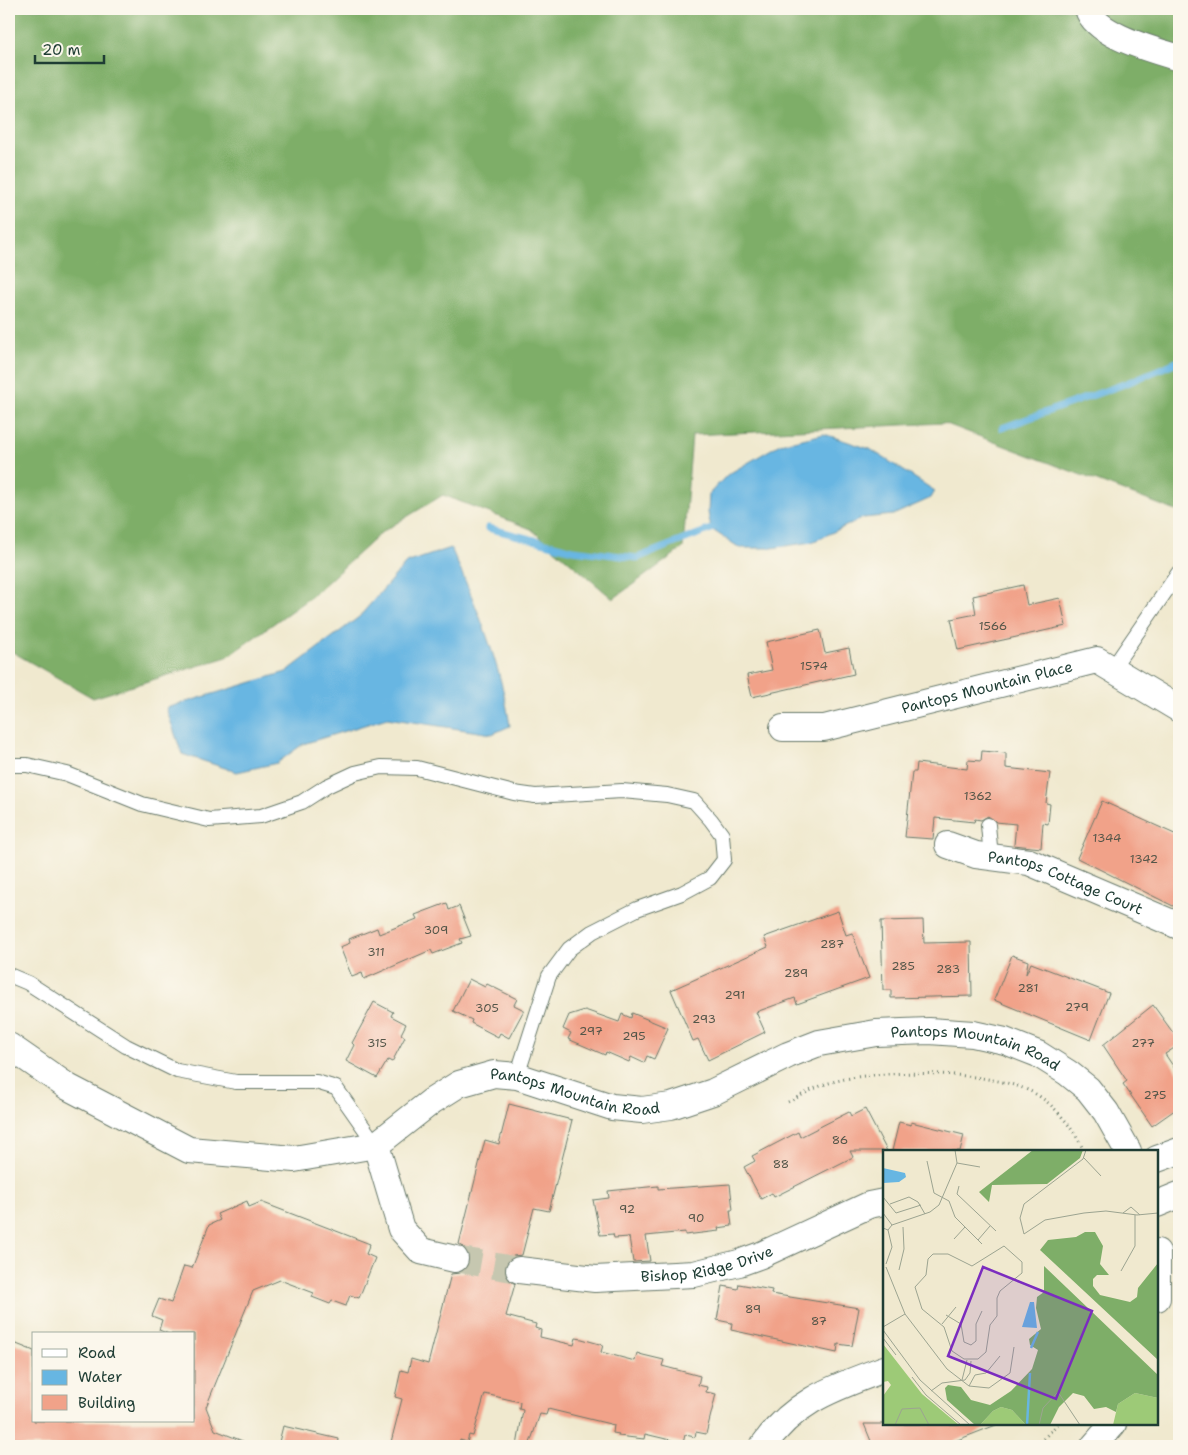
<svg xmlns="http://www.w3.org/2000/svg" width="1188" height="1455" font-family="'Shantell Sans',sans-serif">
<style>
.forest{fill:#7eae68;stroke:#4e764e}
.water{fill:#67b6e2;stroke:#437a8b}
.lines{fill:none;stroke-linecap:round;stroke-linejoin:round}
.stream{stroke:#67b6e2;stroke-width:7}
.building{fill:#f1a289}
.street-tunnel{stroke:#c6c7b0;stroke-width:26;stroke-dasharray:26 13;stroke-linecap:butt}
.lane-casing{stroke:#68796a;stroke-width:16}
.street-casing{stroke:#68796a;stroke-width:28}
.path{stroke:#68796a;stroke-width:3;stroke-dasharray:1 4;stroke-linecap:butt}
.lane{stroke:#fff;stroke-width:14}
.street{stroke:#fff;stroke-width:26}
.labels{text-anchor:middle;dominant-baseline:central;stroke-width:4.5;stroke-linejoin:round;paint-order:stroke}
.number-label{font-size:12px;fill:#545649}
.street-label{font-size:15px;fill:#1f3d34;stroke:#fbf7ec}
.inset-river{fill:none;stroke:#67b6e2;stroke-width:2.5}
.inset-road{fill:none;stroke:#9ca491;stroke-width:1}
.view{fill:#7b2cbf;fill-opacity:0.15;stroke:#7b2cbf;stroke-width:2.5}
.inset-edge{fill:none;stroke:#1f3d34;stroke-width:2.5}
</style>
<rect width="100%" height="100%" fill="#fbf7ec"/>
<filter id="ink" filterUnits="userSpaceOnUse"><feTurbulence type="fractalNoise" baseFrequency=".02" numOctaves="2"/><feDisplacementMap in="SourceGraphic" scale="10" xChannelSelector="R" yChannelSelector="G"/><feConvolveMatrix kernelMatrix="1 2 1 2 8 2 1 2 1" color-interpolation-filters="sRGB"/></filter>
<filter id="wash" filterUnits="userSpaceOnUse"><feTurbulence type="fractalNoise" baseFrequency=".0096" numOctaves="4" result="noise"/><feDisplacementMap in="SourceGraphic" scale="20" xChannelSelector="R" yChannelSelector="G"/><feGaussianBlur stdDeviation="1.12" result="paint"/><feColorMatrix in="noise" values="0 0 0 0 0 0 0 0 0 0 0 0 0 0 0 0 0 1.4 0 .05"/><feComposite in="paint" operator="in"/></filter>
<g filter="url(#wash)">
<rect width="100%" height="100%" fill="#f0e9cf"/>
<polygon class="forest" points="9,9 1179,9 1179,512 944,423 692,435 683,548 613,599 531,529 443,495 382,532 312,596 227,657 93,698 9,650"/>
<g class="water">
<polygon points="824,434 870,449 935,491 931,498 893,515 863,518 812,542 772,548 740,548 711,529 708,512 709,494 727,475 780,444"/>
<path d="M 451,548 C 476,605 501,664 510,726 L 492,734 L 387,718 L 303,744 L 277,763 L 237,772 L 182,754 L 166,708 L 286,672 L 359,617 L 406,563 Z"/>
</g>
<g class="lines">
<g class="stream">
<polyline points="1002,428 1127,383 1179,361"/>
<polyline points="488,528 573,550 637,558 711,529"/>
</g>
</g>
<g id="blocks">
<g class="building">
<polygon points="1023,585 1027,605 1060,598 1066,626 958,650 951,619 976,614 973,596"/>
<polygon points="820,630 825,653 849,648 854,674 752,697 747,675 772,670 766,642"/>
<polygon points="982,751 1006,753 1006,768 1050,773 1046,803 1050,804 1048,824 1043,823 1041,848 1014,845 1016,824 996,822 988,816 981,820 975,819 974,822 935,818 933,839 905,837 912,772 916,772 917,763 967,769 968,760 981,761"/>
<polygon points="1102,801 1179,836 1179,909 1077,858"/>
<polygon points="447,903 449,910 459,906 471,936 460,939 462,943 433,954 431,950 364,979 362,973 352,977 340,947 350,943 349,939 377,928 379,934 417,919 415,915"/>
<polygon points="838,911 846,935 852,933 869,978 797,1004 795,998 756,1012 765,1032 708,1060 698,1039 693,1041 671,990 768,947 764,937"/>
<polygon points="923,920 924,943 971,942 972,996 891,998 891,990 883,990 881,921"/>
<polygon points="1012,955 1028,961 1026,974 1031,963 1109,993 1091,1040 994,1000"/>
<polygon points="469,979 485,987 487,984 517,999 514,1005 524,1010 509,1038 500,1033 498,1037 471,1023 472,1020 453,1011"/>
<polygon points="374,1002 393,1012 391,1016 406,1024 401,1034 405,1037 392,1062 388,1060 377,1078 346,1061 354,1045 352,1043"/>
<polygon points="1153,1005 1179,1041 1179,1045 1165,1054 1179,1075 1179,1107 1152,1126 1123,1084 1127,1081 1103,1045"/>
<polygon points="585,1010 619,1022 622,1014 631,1018 632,1013 668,1028 654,1059 647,1056 644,1063 631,1057 629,1062 606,1052 605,1055 568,1039 571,1033 563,1029 569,1015"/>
<polygon points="509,1104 572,1120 549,1211 534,1208 522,1255 513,1256 507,1261 504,1268 505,1276 515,1284 506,1316 536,1324 535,1328 541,1330 540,1337 574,1345 576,1338 582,1339 603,1345 601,1352 635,1361 637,1353 643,1355 664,1360 662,1366 700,1376 698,1385 707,1387 706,1392 716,1394 706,1434 696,1432 695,1437 685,1435 683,1443 645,1434 644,1439 618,1436 619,1434 613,1433 614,1425 548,1409 546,1415 540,1414 529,1446 517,1446 523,1410 519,1409 520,1402 485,1394 473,1436 469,1435 467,1442 460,1440 459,1446 390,1446 402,1399 395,1397 401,1370 408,1372 411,1359 428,1364 451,1274 460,1273 466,1270 469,1263 469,1254 465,1248 459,1244 485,1140 499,1144"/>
<polygon points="865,1109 887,1151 850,1151 853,1157 774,1197 772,1193 761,1199 744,1167 755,1161 752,1156 798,1132 800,1137 849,1112 851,1116"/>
<polygon points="899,1122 911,1125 911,1122 964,1135 960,1151 892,1151"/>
<polygon points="730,1184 733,1210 730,1210 732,1226 718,1228 719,1231 685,1235 685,1232 646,1236 650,1261 633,1262 629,1237 614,1238 613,1234 600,1235 593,1200 609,1198 608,1191 658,1186 658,1189"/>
<polygon points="247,1201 249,1207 261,1202 370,1244 366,1254 375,1258 359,1298 350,1295 346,1306 332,1301 330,1304 312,1297 314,1293 280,1280 253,1291 206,1407 215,1430 255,1446 16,1446 9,1443 9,1341 34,1351 34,1421 194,1421 194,1334 169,1334 159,1330 162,1320 152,1316 159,1299 171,1303 184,1266 192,1268 209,1225 220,1220 217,1214"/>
<polygon points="739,1284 772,1290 771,1294 859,1308 852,1346 838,1344 837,1353 731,1330 732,1323 717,1320 723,1286 738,1289"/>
<polygon points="864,1424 996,1424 996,1425 942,1446 873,1446"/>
<polygon points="283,1426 339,1439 338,1446 278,1446"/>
</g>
</g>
</g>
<g filter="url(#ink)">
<use href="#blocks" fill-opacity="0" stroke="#68796a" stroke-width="1"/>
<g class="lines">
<polyline class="street-tunnel" points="455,1259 519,1270"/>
<defs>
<g id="lane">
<polyline points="1112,669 1179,572"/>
<polyline points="9,765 27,765 67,774 142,804 209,820 261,816 302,802 327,786 355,773 381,767 417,768 514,793 535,796 622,791 667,795 694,801 711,820 722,835 724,860 710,878 682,893 637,909 592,932 569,949 549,976 517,1076"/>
<polyline points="988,825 991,857"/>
<polyline points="9,975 28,983 126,1046 177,1071 236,1082 316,1082 336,1088 376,1145"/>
</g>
<g id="street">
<path d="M 1088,9 C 1096,36 1155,50 1179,58"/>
<path id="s1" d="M 783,728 L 824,728 L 1097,660 L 1179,709"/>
<path id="s2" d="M 948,845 L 976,855 L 1029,862 L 1179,926"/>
<path id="s3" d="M 9,1046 L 68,1087 L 189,1150 L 294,1159 L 376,1145 L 432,1101 L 459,1084 L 494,1074 L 517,1076 L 612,1107 L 642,1110 L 671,1106 L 713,1092 L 788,1055 L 819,1043 L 876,1033 L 929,1031 L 973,1034 L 1005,1041 L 1038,1054 L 1068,1073 L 1088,1089 L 1106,1112 L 1128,1151"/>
<polyline points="376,1145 401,1229 421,1251 455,1259"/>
<polyline points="1157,1159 1179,1151"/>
<polyline points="1157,1204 1179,1195"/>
<polyline points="1157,1252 1157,1298"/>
<path id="s4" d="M 519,1270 L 595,1279 L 694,1274 L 739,1263 L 761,1255 L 869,1205 L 884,1202"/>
<path d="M 763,1446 C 795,1400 834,1388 884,1369"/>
<polyline points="1094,1446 1113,1424"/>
</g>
</defs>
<use href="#lane" class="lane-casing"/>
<use href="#street" class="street-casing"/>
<g class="path">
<path d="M 788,1102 C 801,1096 815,1087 829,1083 C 876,1068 989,1070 1032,1092 C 1054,1103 1074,1129 1084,1151"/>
<polyline points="1036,1446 1058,1424"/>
</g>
<use href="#lane" class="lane"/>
<use href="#street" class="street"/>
</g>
</g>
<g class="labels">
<g class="number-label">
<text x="993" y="626">1566</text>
<text x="814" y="666">1574</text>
<text x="978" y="796">1362</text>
<text x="1107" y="838">1344</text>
<text x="1144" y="859">1342</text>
<text x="436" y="930">309</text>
<text x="832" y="944">287</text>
<text x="376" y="952">311</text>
<text x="903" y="966">285</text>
<text x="948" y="969">283</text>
<text x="796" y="973">289</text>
<text x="1028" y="988">281</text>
<text x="735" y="995">291</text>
<text x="1077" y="1007">279</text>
<text x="487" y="1008">305</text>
<text x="704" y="1019">293</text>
<text x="591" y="1031">297</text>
<text x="634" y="1036">295</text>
<text x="377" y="1043">315</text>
<text x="1143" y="1043">277</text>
<text x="1155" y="1095">275</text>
<text x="840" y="1140">86</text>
<text x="781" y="1164">88</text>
<text x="627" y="1209">92</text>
<text x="696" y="1218">90</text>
<text x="753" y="1309">89</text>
<text x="819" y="1321">87</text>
</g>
<g class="street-label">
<text stroke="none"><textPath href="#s1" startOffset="209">Pantops Mountain Place</textPath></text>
<text stroke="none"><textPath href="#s2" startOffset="124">Pantops Cottage Court</textPath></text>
<text stroke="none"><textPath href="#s3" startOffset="1040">Pantops Mountain Road</textPath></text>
<text stroke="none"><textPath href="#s3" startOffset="620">Pantops Mountain Road</textPath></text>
<text stroke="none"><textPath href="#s4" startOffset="190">Bishop Ridge Drive</textPath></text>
</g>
</g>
<g transform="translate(883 1150)">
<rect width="275" height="275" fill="#f0e9cf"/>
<path d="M 0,194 L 39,244 L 76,275 L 0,275 L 0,246 L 8,235 L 5,231 L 0,232 ZM 252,243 L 275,248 L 275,275 L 230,275 L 235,254 ZM 118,257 L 129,260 L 143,275 L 97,275 L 110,261 Z" fill="#9dca77"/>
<path d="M 150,0 L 200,0 L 197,8 L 164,34 L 109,35 L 106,52 L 96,42 ZM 202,82 L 212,82 L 220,96 L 217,114 L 226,125 L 214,125 L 210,129 L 210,136 L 217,145 L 247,152 L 254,147 L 255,138 L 275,113 L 275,210 L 157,100 L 165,90 L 193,87 ZM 161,116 L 275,225 L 275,248 L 252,243 L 235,254 L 233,262 L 223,257 L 211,259 L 201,246 L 190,243 L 176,257 L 167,275 L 143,275 L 129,260 L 118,257 L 110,261 L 97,275 L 92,275 L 64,250 L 62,238 L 65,235 L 78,237 L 88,250 L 107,255 L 128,241 L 149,219 L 155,200 L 147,195 L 146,189 L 158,179 L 153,158 L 154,147 L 161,142 Z" fill="#7eae68"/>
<path d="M 0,18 L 22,23 L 23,27 L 16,32 L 0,33 ZM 147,152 L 151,152 L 154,178 L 139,177 Z" fill="#67b6e2"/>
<path class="inset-river" d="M 148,198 L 155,182M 144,275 L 147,223"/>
<path class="inset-road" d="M 203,0 L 200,9 L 141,54 L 137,68 L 141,84 L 162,70 L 201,63 L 223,61 L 254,65 L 275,63M 201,8 L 218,26M 44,11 L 51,43 L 66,51 L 72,67 L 99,94M 74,13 L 97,17M 76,36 L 74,44 L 113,81M 0,47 L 13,63 L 38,55M 7,54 L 26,47 L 35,52 L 42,64M 0,63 L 9,75 L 5,80 L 0,78M 240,63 L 248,57 L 257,65M 9,75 L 47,62 L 56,55 L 74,13 L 72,0M 71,89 L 82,77M 95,90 L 107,76M 121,96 L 139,112 L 139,123 L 117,141 L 114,148 L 114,166 L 107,175 L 103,202 L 95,209 L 81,209 L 69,201 L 61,177 L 39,159 L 32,137 L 43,125 L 45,109 L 50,104 L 65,104 L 89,116 ZM 3,114 L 9,97 L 5,80M 3,117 L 22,164M 16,120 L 21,99 L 20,77M 238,121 L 252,96 L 252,65M 22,164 L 64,219 L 86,236 L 106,238 L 127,223 L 131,197M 63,165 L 78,174 L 81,192 L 88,195 L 93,191 L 93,174 L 99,161M 59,174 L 73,157M 0,177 L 22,164M 0,180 L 37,230 L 87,275M 0,188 L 13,205M 29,227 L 43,245 L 78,275M 79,230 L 84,210M 86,236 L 92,225 L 103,223 L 117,206M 48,241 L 59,233 L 82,230 L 87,223 L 88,211M 37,258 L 46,275M 12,275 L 19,259 L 37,258M 156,275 L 160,258 L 175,242 L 197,275"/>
<path class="view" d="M 100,117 L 209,161 L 173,249 L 65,206 Z"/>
<rect width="275" height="275" class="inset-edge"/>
</g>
<rect width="1188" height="1455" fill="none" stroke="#fbf7ec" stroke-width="30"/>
<rect x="32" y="1332" width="162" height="90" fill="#fbf7ec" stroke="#a3ada2"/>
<rect x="42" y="1349" width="25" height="8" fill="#ffffff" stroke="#a3ada2"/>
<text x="78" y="1358" font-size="15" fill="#1f3d34">Road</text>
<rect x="42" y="1370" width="25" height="15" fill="#67b6e2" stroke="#a3ada2"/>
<text x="78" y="1382" font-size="15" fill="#1f3d34">Water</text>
<rect x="42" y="1395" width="25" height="15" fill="#f1a289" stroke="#a3ada2"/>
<text x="78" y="1408" font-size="15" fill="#1f3d34">Building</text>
<path d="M35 55v8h69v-8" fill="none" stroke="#1f3d34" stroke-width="2.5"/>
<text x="42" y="55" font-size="15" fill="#1f3d34" stroke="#fbf7ec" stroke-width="4" paint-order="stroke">20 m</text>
</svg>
